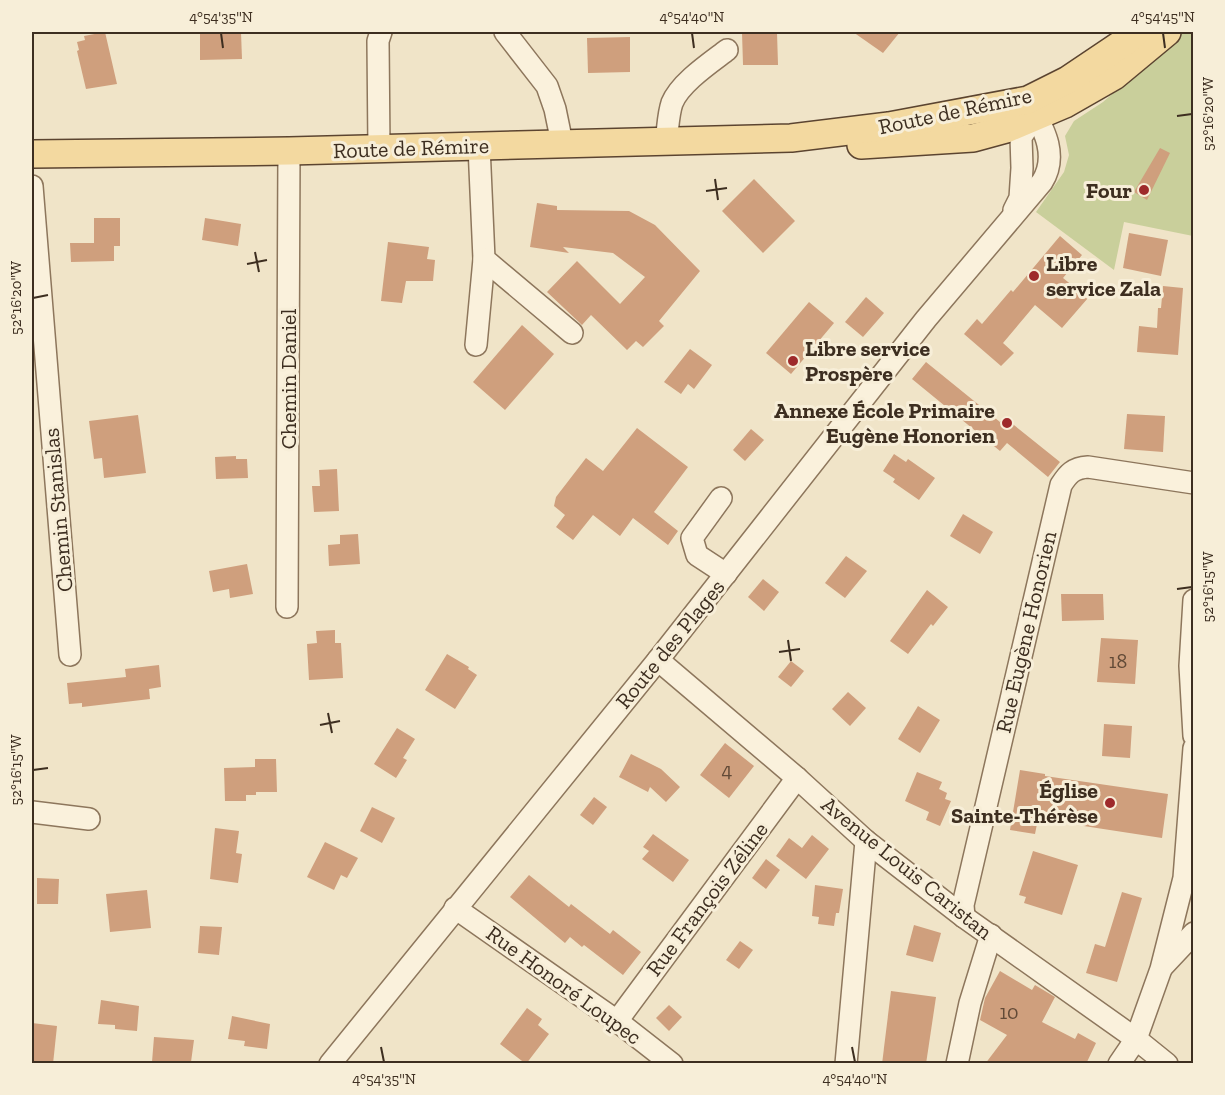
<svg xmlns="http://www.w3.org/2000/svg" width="1225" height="1095" font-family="'Zilla Slab',serif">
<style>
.green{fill:#c9cf9b}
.building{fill:#cf9f7d}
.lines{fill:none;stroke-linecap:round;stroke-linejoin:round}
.minor-casing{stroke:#8d765c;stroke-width:24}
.major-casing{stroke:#5b4430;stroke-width:30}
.minor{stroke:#faf1dc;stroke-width:21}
.major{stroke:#f3d9a0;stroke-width:27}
.ticks{fill:none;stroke:#3d2e20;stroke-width:2}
.poi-dot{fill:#9e2a2b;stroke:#f7eed8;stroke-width:2}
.labels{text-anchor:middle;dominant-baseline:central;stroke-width:6;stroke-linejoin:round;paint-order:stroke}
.number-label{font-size:20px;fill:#624a37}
.street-label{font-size:22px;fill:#3d2e20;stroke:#f7eed8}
.poi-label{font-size:22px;font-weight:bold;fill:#3d2e20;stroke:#f7eed8;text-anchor:end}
.neatline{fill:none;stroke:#3d2e20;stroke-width:2}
.ticks-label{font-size:15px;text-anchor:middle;fill:#3d2e20}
</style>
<rect width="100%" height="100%" fill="#f0e4c8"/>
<polygon class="green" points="1183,32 1193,32 1193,236 1124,222 1114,270 1036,212 1064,172 1069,155 1065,136 1074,121 1103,102"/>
<g class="building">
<polygon points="105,32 117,84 86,89 77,51 79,50 77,42 85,40 84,36"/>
<polygon points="241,32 242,59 200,60 200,33"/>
<polygon points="742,32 777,32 778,65 743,65"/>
<polygon points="853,32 900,32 883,53"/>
<polygon points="630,37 630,72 588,73 587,38"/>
<polygon points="1160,148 1170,153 1147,200 1134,192"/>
<polygon points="754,179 795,221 763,253 722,211"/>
<polygon points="537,203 557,206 557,210 629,211 655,225 700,271 659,321 664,326 643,347 636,341 627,350 591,315 582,325 547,292 577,261 620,304 645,277 613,253 563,247 569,253 530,247"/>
<polygon points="94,218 120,218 120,246 114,246 114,261 71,262 70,243 94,243"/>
<polygon points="205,218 241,224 238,246 202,240"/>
<polygon points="1129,233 1168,240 1161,276 1123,268"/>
<polygon points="1060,236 1082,255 1063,278 1088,298 1062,328 1035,305 1003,343 1014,353 1001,366 964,334 977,319 982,324 1011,290 1013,292"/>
<polygon points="388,242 429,247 427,259 435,260 433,281 406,281 402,303 381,301"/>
<polygon points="1163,286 1183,288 1178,355 1137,352 1139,326 1157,328 1158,308 1161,308"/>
<polygon points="866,297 884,313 863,337 845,322"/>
<polygon points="809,302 834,323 791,374 766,353"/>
<polygon points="522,325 554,354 505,410 473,382"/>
<polygon points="690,349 712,365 694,389 688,384 681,394 664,382"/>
<polygon points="926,362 1000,422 1004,417 1060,462 1048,477 1007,443 1000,451 912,379"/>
<polygon points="1127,414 1165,416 1163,452 1124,449"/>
<polygon points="138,415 146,473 104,478 102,458 94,459 89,421"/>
<polygon points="637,428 688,467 654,512 678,531 668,545 633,518 620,536 593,515 573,540 556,527 565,515 554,506 556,497 586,458 603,471"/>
<polygon points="751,429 764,440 745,461 733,450"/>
<polygon points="894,454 906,462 908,459 935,478 919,500 893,482 895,479 883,471"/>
<polygon points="236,456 236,459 247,459 248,478 216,479 215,457"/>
<polygon points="337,469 339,511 314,512 312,486 320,486 319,470"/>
<polygon points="963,514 993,532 980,554 950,536"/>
<polygon points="358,534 360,564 329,566 328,545 340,544 340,535"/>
<polygon points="846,556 867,571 845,598 825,583"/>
<polygon points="247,564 253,594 230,598 229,589 213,592 209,571"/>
<polygon points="763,579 779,592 764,611 748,597"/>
<polygon points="927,590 948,607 933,626 931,624 908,654 890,641"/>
<polygon points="1061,594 1103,594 1104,620 1062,621"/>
<polygon points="335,630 335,643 341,643 343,678 309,680 307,644 317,643 316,631"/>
<polygon points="1101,638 1138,640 1135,684 1097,682"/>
<polygon points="447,654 469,667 468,669 477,675 455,709 425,690"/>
<polygon points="791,661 804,671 791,687 778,677"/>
<polygon points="159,665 161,687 149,689 150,699 82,707 82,703 69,704 67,683 126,677 125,669"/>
<polygon points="848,692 866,708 850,726 832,709"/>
<polygon points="918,706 940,720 920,753 898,739"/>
<polygon points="1104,724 1132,726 1130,758 1102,756"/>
<polygon points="397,728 415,739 403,758 407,760 396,778 374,764"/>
<polygon points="725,743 754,766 729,798 700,775"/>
<polygon points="631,754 661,769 680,787 666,802 650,787 648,792 619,777"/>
<polygon points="255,759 276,759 277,792 256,792 256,795 246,795 246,801 225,801 224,768 255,767"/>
<polygon points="1020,770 1045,774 1045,776 1168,794 1162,838 1038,819 1035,834 1010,830"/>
<polygon points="917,772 942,782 939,789 947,793 945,799 951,801 940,826 926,820 929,812 905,801"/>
<polygon points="594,797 607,807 593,825 580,815"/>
<polygon points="372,807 395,818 382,843 360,831"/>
<polygon points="215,828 239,831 236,853 242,854 238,883 210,879"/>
<polygon points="653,834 689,860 673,882 642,859 649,851 643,847"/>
<polygon points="812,835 829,849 806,879 776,856 789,838 802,848"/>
<polygon points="325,842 358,858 347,878 341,875 334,890 307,877"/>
<polygon points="1033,851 1078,865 1062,915 1024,903 1026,897 1019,895"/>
<polygon points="766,859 780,870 766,889 752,878"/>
<polygon points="529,875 569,907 571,904 610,934 613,930 641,952 623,975 584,945 582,947 570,937 565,943 510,897"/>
<polygon points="37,878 59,879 58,904 37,904"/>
<polygon points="815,885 843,889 839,913 836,913 834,926 818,924 819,917 812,916"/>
<polygon points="147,890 151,928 110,932 106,894"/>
<polygon points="1122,892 1142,898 1117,982 1086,973 1095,944 1105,947"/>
<polygon points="914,925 941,933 933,962 906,955"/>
<polygon points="200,926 222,927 219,955 198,953"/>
<polygon points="740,941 753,950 739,969 726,960"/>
<polygon points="1000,971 1032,990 1035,985 1055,997 1042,1022 1075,1039 1078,1033 1096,1043 1086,1064 985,1064 1007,1035 980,1020 985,998"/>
<polygon points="891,991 936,997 926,1064 882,1064"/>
<polygon points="101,1000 139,1006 137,1031 115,1029 115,1025 98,1024"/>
<polygon points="669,1005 682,1017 669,1031 656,1018"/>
<polygon points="527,1008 542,1019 538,1025 549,1034 526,1064 500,1044"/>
<polygon points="232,1016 270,1024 267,1049 244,1046 245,1041 228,1039"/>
<polygon points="32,1023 57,1026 53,1064 32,1064"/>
<polygon points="154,1037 194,1040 191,1062 174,1061 174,1064 167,1064 152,1062"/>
</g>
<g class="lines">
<defs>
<g id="minor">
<polyline points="505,32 547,86 555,109 562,143"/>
<path d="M 666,141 C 668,129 668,115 672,103 C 680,83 710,63 727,50"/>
<polyline points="479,146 484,259 572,333"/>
<polyline points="379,149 378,41 381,32"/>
<polyline points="32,186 70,655"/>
<polyline points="1014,210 1020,198 1022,168 1021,137 1036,115"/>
<polyline points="476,345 484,259"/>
<polyline points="721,498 692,538 697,555 726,574"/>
<polyline points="1194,600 1190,666 1194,736"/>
<polyline points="287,607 289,151"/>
<polyline points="658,660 797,778 866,841 964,917 1136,1039 1167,1064"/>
<polyline points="32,812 89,819"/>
<polyline points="455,908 617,1021 672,1064"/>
<path d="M 964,917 L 963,905 L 1061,485 C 1068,474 1073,468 1088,467 L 1194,483"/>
<polyline points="1163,966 1194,933"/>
<polyline points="617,1021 797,778"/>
<path d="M 330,1064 L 658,660 L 926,319 L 1042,182 C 1059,155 1043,128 1030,103"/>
<polyline points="846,1064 866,841"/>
<polyline points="957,1064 970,1003 991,935"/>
<polyline points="1119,1064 1136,1039 1161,969 1184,878 1194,748"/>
</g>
<g id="major">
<polyline points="861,145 973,138 1006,129 1065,104 1114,76 1167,32"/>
<polyline points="32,154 289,151 791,138 889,126 1028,100 1068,80 1126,41 1136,32"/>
</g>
</defs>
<use href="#minor" class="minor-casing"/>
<use href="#major" class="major-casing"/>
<use href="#minor" class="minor"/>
<use href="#major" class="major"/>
</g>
<path class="ticks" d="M 221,33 L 223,48M 692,33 L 694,48M 1163,33 L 1165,48M 1177,116 L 1192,114M 715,179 L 718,200M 706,191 L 727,188M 255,252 L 259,272M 247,264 L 267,260M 33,298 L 48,295M 1177,589 L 1192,587M 788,640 L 791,661M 779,652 L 800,649M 328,713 L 332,733M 320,725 L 340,721M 33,770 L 48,768M 381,1047 L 384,1062M 852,1047 L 855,1062"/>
<g class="poi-dot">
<circle cx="1144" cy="190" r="6"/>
<circle cx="1034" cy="276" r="6"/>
<circle cx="793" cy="361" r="6"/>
<circle cx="1007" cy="423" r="6"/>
<circle cx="1110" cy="803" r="6"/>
</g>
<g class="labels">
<g class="number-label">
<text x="1118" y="661">18</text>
<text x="727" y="770">4</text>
<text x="1009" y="1012">10</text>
</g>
<g class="street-label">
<text transform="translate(955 111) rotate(-12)">Route de Rémire</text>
<text transform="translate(411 148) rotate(-2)">Route de Rémire</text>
<text transform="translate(288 379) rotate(-90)">Chemin Daniel</text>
<text transform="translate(58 510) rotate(-95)">Chemin Stanislas</text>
<text transform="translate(1026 632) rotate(-77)">Rue Eugène Honorien</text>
<text transform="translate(670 644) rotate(-51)">Route des Plages</text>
<text transform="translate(907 868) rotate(39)">Avenue Louis Caristan</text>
<text transform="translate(707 899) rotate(-53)">Rue François Zéline</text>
<text transform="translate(564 985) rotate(36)">Rue Honoré Loupec</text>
</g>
<g class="poi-label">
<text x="1132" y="190">Four</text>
<text x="1046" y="263" text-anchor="start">Libre<tspan x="1046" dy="25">service Zala</tspan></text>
<text x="805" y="348" text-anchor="start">Libre service<tspan x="805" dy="25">Prospère</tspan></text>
<text x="995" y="410">Annexe École Primaire<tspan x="995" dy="25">Eugène Honorien</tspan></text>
<text x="1098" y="790">Église<tspan x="1098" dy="25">Sainte-Thérèse</tspan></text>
</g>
</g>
<rect width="1225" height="1095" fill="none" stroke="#f7eed8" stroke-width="66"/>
<rect x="33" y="33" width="1159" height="1029" class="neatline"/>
<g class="ticks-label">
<text x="221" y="22">4°54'35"N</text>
<text x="692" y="22">4°54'40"N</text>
<text x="1163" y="22">4°54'45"N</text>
<text transform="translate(1208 114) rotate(-90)" y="5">52°16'20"W</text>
<text transform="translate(16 298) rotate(-90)" y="5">52°16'20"W</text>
<text transform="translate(1208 587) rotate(-90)" y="5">52°16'15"W</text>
<text transform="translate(16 770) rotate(-90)" y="5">52°16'15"W</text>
<text x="384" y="1084">4°54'35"N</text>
<text x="855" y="1084">4°54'40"N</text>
</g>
</svg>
